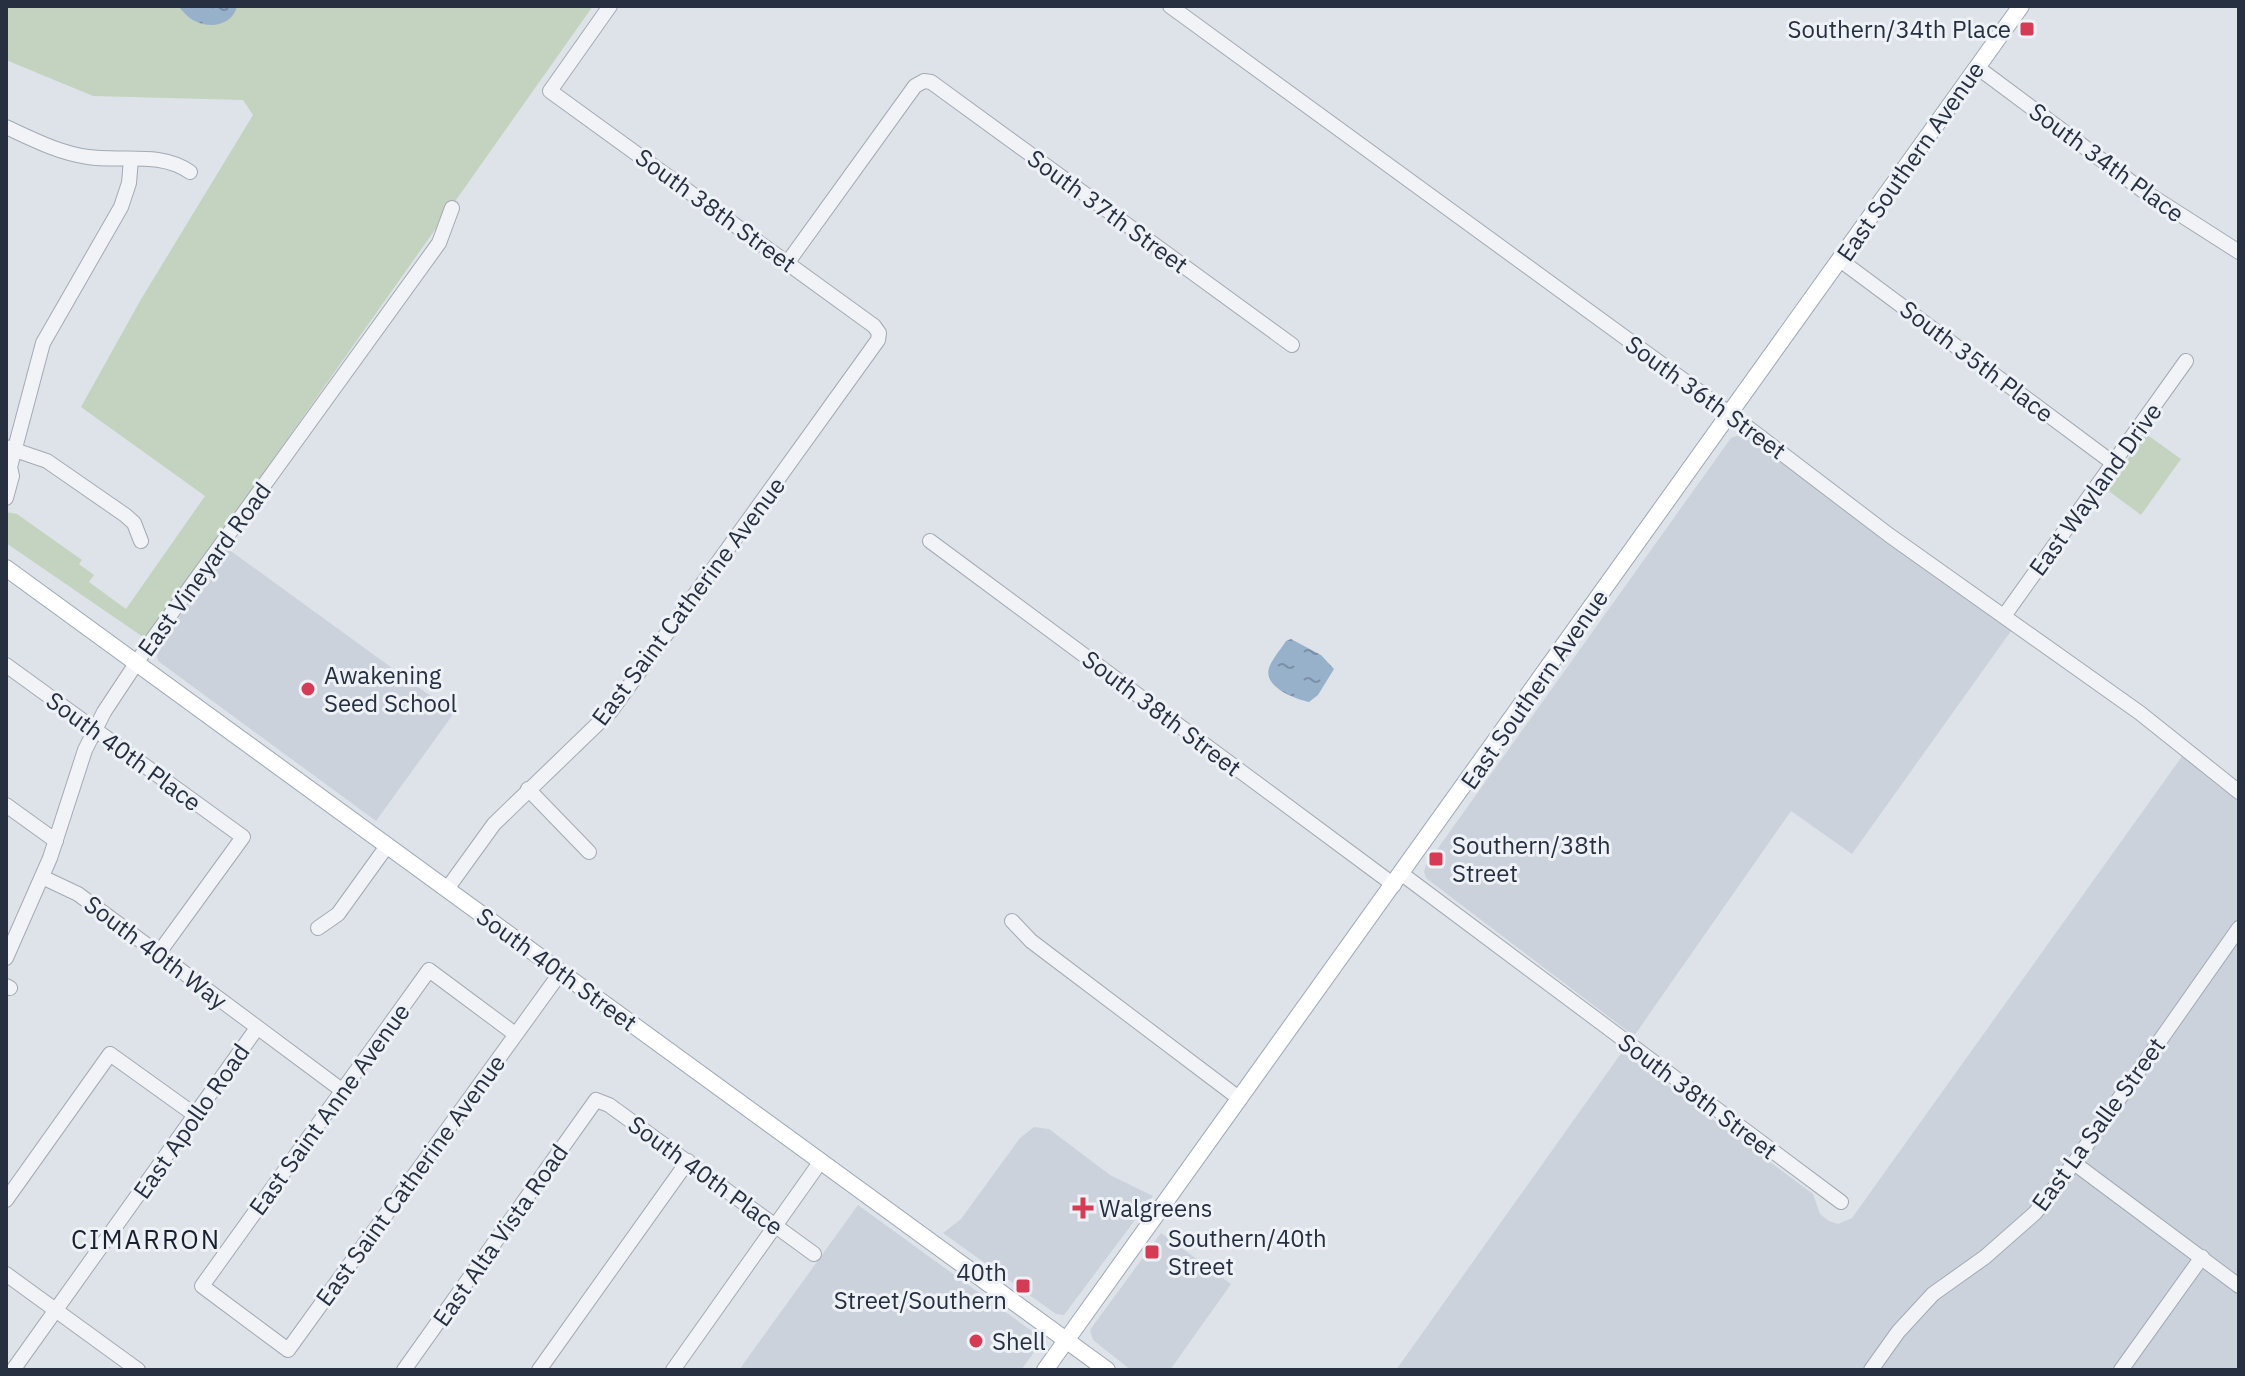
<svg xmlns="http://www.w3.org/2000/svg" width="2245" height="1376" font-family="'IBM Plex Sans',sans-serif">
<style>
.built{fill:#ccd2db}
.green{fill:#c4d3bf}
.water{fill:url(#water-ripples)}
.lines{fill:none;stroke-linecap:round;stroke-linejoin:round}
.minor-casing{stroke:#a3aab3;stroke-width:16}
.major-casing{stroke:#9da7b5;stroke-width:18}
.minor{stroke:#f1f3f7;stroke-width:14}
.major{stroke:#fff;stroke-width:16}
.poi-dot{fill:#d63b55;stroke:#eef1f6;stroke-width:3}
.labels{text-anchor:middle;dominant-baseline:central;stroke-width:6;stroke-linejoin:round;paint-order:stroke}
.poi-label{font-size:24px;fill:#263040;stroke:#eef1f6;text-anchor:start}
.street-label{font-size:24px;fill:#263040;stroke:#eef1f6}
.neighbourhood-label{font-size:26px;letter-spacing:2px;fill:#192131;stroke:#eef1f6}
</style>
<defs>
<pattern id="water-ripples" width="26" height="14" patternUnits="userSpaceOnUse" patternTransform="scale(2)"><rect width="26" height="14" fill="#97b1cb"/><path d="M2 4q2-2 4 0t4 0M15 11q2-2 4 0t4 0" fill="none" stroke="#7b90a6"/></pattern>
</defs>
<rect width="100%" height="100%" fill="#dee3e9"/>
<g class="built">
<polygon points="1742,434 1749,436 2011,631 1852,854 1791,811 1634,1036 1426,878 1424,872 1426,865 1731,438"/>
<polygon points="228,549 454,713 376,821 158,661 156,651 159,645"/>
<polygon points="2183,755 2239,797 2239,1370 1396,1370 1622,1052 1813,1194 1820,1214 1829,1221 1838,1224 1852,1218"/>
<polygon points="1034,1127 1049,1129 1110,1175 1153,1196 1064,1315 1056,1314 943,1233 961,1219 1020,1138"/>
<polygon points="858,1205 1033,1332 1038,1342 1037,1348 1021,1370 739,1370"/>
<polygon points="1161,1233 1231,1284 1170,1370 1131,1370 1093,1340 1090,1330"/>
</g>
<g class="green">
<polygon points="6,6 593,6 146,639 6,543 6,512 17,514 82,560 79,564 94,575 89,582 126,609 205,496 81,407 140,301 253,115 243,100 93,96 6,60"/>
<polygon points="2146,434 2181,459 2141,515 2106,489"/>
</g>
<g class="water">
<path d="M 178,6 L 237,6 C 233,25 210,30 193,20 C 187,17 183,11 178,6 Z"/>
<path d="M 1291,639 L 1321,655 L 1334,669 L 1318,695 L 1309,702 C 1295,699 1263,687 1269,668 C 1272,659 1281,649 1286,641 Z"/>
</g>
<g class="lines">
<defs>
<g id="minor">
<polyline points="1170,6 1730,414 1889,535 2140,713 2239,792"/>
<polyline points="1977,67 2142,190 2239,252"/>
<path d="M 6,127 C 32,139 59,153 88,157 C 122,162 160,151 190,172"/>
<polyline points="1840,260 2113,463"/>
<polyline points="788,262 915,86 924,81 931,82 1292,345"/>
<polyline points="6,447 47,461 125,515 134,523 141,541"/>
<polyline points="6,498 12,476 10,467 43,343 121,207 129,183 131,159"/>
<polyline points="930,541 1394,885"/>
<polyline points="2004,616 2186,361"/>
<polyline points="6,665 243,837 158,954"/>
<polyline points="528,789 589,852"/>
<polyline points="6,805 56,841"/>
<polyline points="1402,874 1841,1202"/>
<polyline points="42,877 78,894 343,1091"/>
<polyline points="447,889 494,824 611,711 878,340 879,333 874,326 550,91 610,6"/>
<polyline points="1012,921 1031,941 1240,1099"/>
<polyline points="318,928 338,914 387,846"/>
<polyline points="6,958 50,858 85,750 104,712 147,647 439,243 452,208"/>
<polyline points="6,986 10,988"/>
<polyline points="515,1034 429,970 202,1286 288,1350 561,972"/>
<polyline points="2074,1163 2239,1286"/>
<polyline points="6,1200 110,1054 195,1115"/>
<polyline points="6,1274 138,1370"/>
<polyline points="13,1370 257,1028"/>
<polyline points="404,1370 596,1100 609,1105 814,1254"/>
<polyline points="539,1370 688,1161"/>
<polyline points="673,1370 821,1161"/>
<polyline points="1871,1370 1898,1332 1933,1294 1985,1257 2035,1213 2074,1163 2239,928"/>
<polyline points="2121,1370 2202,1257"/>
</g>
<g id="major">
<polyline points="6,568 1107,1370"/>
<polyline points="1045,1370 2021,6"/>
</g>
</defs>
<use href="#minor" class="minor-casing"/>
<use href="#major" class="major-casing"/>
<use href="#minor" class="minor"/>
<use href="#major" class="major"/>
</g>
<g class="poi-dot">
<rect x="2019" y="21" width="16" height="16" rx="4"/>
<circle cx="308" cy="689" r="8"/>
<rect x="1428" y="851" width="16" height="16" rx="4"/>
<path d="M1079 1196h8v8h8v8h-8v8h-8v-8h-8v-8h8z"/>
<rect x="1144" y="1244" width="16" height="16" rx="4"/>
<rect x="1015" y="1278" width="16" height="16" rx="4"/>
<circle cx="976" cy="1341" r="8"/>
</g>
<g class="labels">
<g class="poi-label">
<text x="2011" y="29" text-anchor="end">Southern/34th Place</text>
<text x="324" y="675">Awakening<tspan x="324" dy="28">Seed School</tspan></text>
<text x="1452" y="845">Southern/38th<tspan x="1452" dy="28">Street</tspan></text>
<text x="1099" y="1208">Walgreens</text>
<text x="1168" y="1238">Southern/40th<tspan x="1168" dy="28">Street</tspan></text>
<text x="1007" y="1272" text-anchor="end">40th<tspan x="1007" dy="28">Street/Southern</tspan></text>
<text x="992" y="1341">Shell</text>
</g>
<g class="street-label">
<text transform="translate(1910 161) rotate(-55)">East Southern Avenue</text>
<text transform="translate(2107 162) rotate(36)">South 34th Place</text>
<text transform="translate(716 210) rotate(36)">South 38th Street</text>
<text transform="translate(1108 211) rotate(36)">South 37th Street</text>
<text transform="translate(1977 361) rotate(37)">South 35th Place</text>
<text transform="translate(1706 397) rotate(36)">South 36th Street</text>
<text transform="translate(2095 489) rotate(-54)">East Wayland Drive</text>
<text transform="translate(204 569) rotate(-54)">East Vineyard Road</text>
<text transform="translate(688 601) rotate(-53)">East Saint Catherine Avenue</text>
<text transform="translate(1534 689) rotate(-55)">East Southern Avenue</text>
<text transform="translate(1162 713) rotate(37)">South 38th Street</text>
<text transform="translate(124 751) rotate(36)">South 40th Place</text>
<text transform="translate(156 952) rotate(37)">South 40th Way</text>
<text transform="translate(557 969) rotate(36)">South 40th Street</text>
<text transform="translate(1698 1096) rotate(37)">South 38th Street</text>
<text transform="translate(329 1109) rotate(-54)">East Saint Anne Avenue</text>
<text transform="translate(191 1121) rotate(-55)">East Apollo Road</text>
<text transform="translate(2098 1124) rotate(-54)">East La Salle Street</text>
<text transform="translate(706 1175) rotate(36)">South 40th Place</text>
<text transform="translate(410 1180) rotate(-54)">East Saint Catherine Avenue</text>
<text transform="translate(500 1235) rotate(-55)">East Alta Vista Road</text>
</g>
<g class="neighbourhood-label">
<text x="146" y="1239">CIMARRON</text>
</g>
</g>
<rect width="2245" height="1376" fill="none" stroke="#263040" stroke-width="16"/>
</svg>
